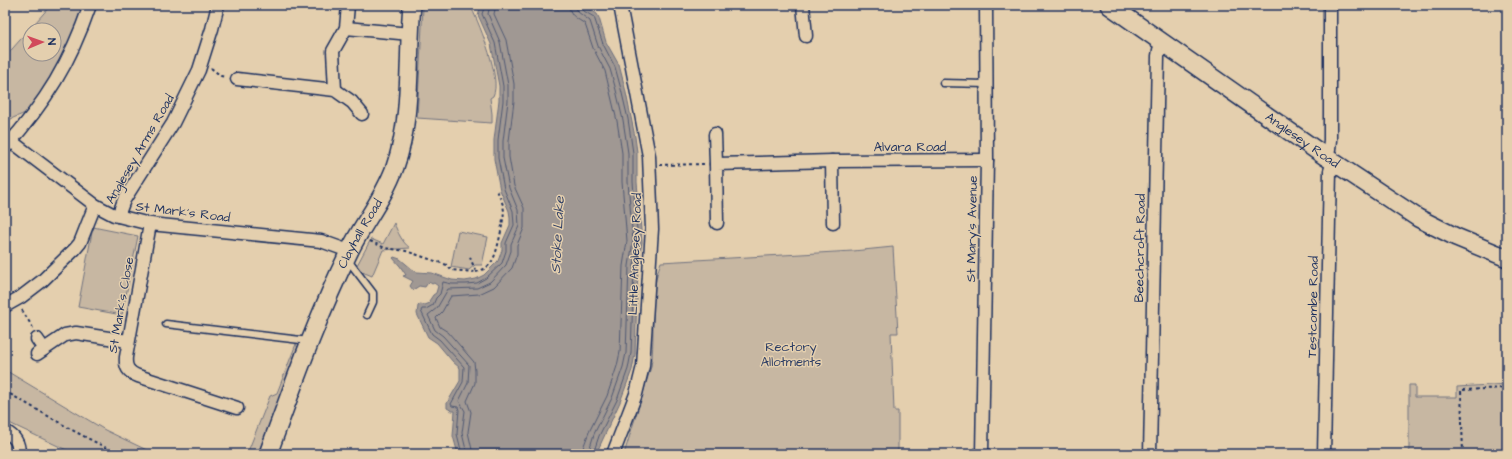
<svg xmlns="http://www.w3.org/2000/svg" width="1512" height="459" font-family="'Architects Daughter',sans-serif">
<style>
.green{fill:#c7b7a2;stroke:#717380;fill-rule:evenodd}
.water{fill:#a09893;stroke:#6b6e7e}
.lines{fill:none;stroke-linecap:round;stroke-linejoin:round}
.shore{stroke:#505973;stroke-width:1}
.lane-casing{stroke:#1b2f5e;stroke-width:9}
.street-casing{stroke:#1b2f5e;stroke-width:15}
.secondary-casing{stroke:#1b2f5e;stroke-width:20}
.path{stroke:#1b2f5e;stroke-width:2;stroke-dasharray:3 3;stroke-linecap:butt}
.lane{stroke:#e4cfae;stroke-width:6}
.street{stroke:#e4cfae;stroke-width:12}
.secondary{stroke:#e4cfae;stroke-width:17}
.labels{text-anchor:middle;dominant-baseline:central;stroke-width:3;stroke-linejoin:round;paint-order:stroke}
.street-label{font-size:13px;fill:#1b2f5e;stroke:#e4cfae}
.park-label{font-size:13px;fill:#2c3d65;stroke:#e4cfae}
.water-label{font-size:14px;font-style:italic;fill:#2f3f66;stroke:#e4cfae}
</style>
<rect width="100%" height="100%" fill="#e4cfae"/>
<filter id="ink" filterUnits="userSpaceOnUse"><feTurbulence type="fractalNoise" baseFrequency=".025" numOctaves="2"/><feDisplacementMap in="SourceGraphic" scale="8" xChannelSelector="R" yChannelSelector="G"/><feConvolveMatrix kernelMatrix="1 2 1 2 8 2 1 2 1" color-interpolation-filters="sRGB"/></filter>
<g filter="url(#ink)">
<g class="green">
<path d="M 51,5 L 85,5 C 73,37 59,66 40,94 C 36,100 33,108 27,112 C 20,116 12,117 5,123 L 5,57 ZM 30,30 L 54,30 L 54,54 L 30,54 Z"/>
<path d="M 423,8 L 472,9 C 480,26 502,79 493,96 L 490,98 L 492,114 L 492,123 L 417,118 Z"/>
<path d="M 394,223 C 398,233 402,242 410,248 L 383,250 L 372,276 L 355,269 L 371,239 L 383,244 Z"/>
<polygon points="93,227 138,236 122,315 78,307"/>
<polygon points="458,231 488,237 482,265 475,265 469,270 451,267"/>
<path d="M 893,247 L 898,333 L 891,333 L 894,411 L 898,411 L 898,454 L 624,454 L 651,367 C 656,332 648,296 661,262 L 853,251 Z"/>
<polygon points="296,344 298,348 258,454 247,454 270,396 277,393"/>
<polygon points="5,370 105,430 155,454 75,454 5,421"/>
<polygon points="1507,384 1507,454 1409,454 1409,385 1415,385 1415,397 1457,397 1457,387"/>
</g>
<polygon class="water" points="481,5 570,5 585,7 591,10 597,14 599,18 606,42 619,65 625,88 635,137 637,152 637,182 642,242 638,267 635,354 632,370 620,402 596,454 458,454 453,436 455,411 452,411 447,408 447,403 460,381 460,368 453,362 437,343 428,337 417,314 418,306 420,304 425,305 430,303 429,301 433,295 436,293 438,286 434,283 432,284 429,282 427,284 425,287 419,286 413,290 410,286 413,281 403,276 406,275 400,266 393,258 394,257 400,259 412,269 417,272 432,273 452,280 465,281 476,279 484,275 498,261 502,250 502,243 510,225 510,217 509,211 500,190 494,159 494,140 499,100 499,86 491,44 478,15"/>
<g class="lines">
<g class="shore">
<path d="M 569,5 C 570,17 577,18 585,24 L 593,48 L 605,71 L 617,121 L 622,153 L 622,182 L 627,241 L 623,266 L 620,352 L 617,366 L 607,396 L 589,432 L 583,448 L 582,454"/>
<polyline points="575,5 578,12 590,21 598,46 610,69 616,90 623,120 628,153 628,182 633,241 629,266 626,353 623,367 612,398 594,434 588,454"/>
<polyline points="580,5 582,10 594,17 603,44 615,67 621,89 628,119 633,153 633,182 638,242 634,266 631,353 628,369 617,400 599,436 593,454"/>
<polyline points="462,454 457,434 459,410 458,407 452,406 451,404 463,382 464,367 440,340 432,334 421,311 422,309 426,309 433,305 436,298 440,294 443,282 452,284 466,284 477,283 486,278 502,263 506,251 506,243 514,225 513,211 504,189 498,158 498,140 503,101 503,86 495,43 482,14 485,5"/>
<polyline points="467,454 462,433 465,411 459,401 468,383 469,365 443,336 435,330 428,315 437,308 448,289 477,288 490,282 506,265 511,251 511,244 519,226 518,210 509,188 503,158 503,141 508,101 508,85 500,42 488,14 490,5"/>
<polyline points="473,454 468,432 471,412 467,401 475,383 475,371 474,362 448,332 440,327 436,318 442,312 451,296 479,294 494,287 512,268 517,254 517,245 524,228 524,208 514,186 509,157 509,141 514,101 514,84 506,40 494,14 496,5"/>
</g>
<defs>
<g id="lane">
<polyline points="943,83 986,84"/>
<polyline points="347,259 373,293 373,302 367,315"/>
<polyline points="166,324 309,341"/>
</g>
<g id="street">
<polyline points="803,5 806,36"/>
<polyline points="346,28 410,34"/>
<polyline points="237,79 335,90 352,102 362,114"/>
<polyline points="335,90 333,51 346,28 348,5"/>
<polyline points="715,134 716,164"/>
<polyline points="11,141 95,205 114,215 150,224 321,241 349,251"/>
<path d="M 5,148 C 46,102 70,63 90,5"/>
<polyline points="1326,157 1329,150 1330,140 1330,5"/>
<polyline points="832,161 833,223"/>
<polyline points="118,216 124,200 173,123 199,70 212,29 218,5"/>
<polyline points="717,223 716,164 832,161 987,160"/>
<path d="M 150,224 L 126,357 C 125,367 128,372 138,376 L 237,408"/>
<polyline points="5,306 21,297 42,281 75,249 80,243 95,205"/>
<polyline points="37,339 44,349"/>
<polyline points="37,354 65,335 76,333 128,341"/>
<path d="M 5,431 C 15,437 19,442 19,454"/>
<polyline points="613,454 636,394 643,366 652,229 649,156 620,5"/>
<polyline points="982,454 987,160 986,5"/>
<polyline points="1150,454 1158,56 1159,50 1163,44"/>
<polyline points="1324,454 1330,171 1333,162"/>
</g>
<g id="secondary">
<path id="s1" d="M 1109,5 L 1326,157 L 1418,218 L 1456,237 L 1507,258"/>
<path id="s2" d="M 268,454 C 293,386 317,317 349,252 C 363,223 384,198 395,167 C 413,116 407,58 412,5"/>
</g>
</defs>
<use href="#lane" class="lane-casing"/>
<use href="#street" class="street-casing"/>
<use href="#secondary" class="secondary-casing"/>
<g class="path">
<polyline points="211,68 221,76 226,77"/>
<polyline points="659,165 705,164"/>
<polyline points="370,241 385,248 406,251 447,265 451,270 476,272 469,255"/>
<path d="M 476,272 C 483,270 489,267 492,261 C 498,252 503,222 504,211 L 503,205 L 497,190"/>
<polyline points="22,310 33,328"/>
<polyline points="5,391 72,430 118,454"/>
<polyline points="1463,454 1461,390 1507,388"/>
</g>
<use href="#lane" class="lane"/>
<use href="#street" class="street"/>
<use href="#secondary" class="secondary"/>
</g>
</g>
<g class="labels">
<g class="street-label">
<text stroke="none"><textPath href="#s1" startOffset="236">Anglesey Road</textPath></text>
<text x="910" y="147">Alvara Road</text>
<text transform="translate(140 149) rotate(-60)">Anglesey Arms Road</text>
<text transform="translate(183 212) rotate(7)">St Mark's Road</text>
<text transform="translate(972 229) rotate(-89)">St Mary's Avenue</text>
<text stroke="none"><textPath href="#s2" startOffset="239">Clayhall Road</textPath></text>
<text transform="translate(1140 248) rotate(-89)">Beechcroft Road</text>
<text transform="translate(635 254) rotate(-88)">Little Anglesey Road</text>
<text transform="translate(121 305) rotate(-80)">St Mark's Close</text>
<text transform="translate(1313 307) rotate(-89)">Testcombe Road</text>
</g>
<g class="park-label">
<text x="791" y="347">Rectory<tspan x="791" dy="15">Allotments</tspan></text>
</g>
<g class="water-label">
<text transform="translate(558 235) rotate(-87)">Stoke Lake</text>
</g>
</g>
<rect width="1512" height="459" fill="none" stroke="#e4cfae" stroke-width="20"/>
<rect x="10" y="10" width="1492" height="439" fill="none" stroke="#1b2f5e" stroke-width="1.5" filter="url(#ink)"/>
<g transform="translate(42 42) rotate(88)"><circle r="19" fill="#e4cfae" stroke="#948f8e"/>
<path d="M0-3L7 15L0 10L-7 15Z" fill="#d1495b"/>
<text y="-6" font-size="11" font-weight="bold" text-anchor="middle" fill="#1b2f5e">N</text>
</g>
</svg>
